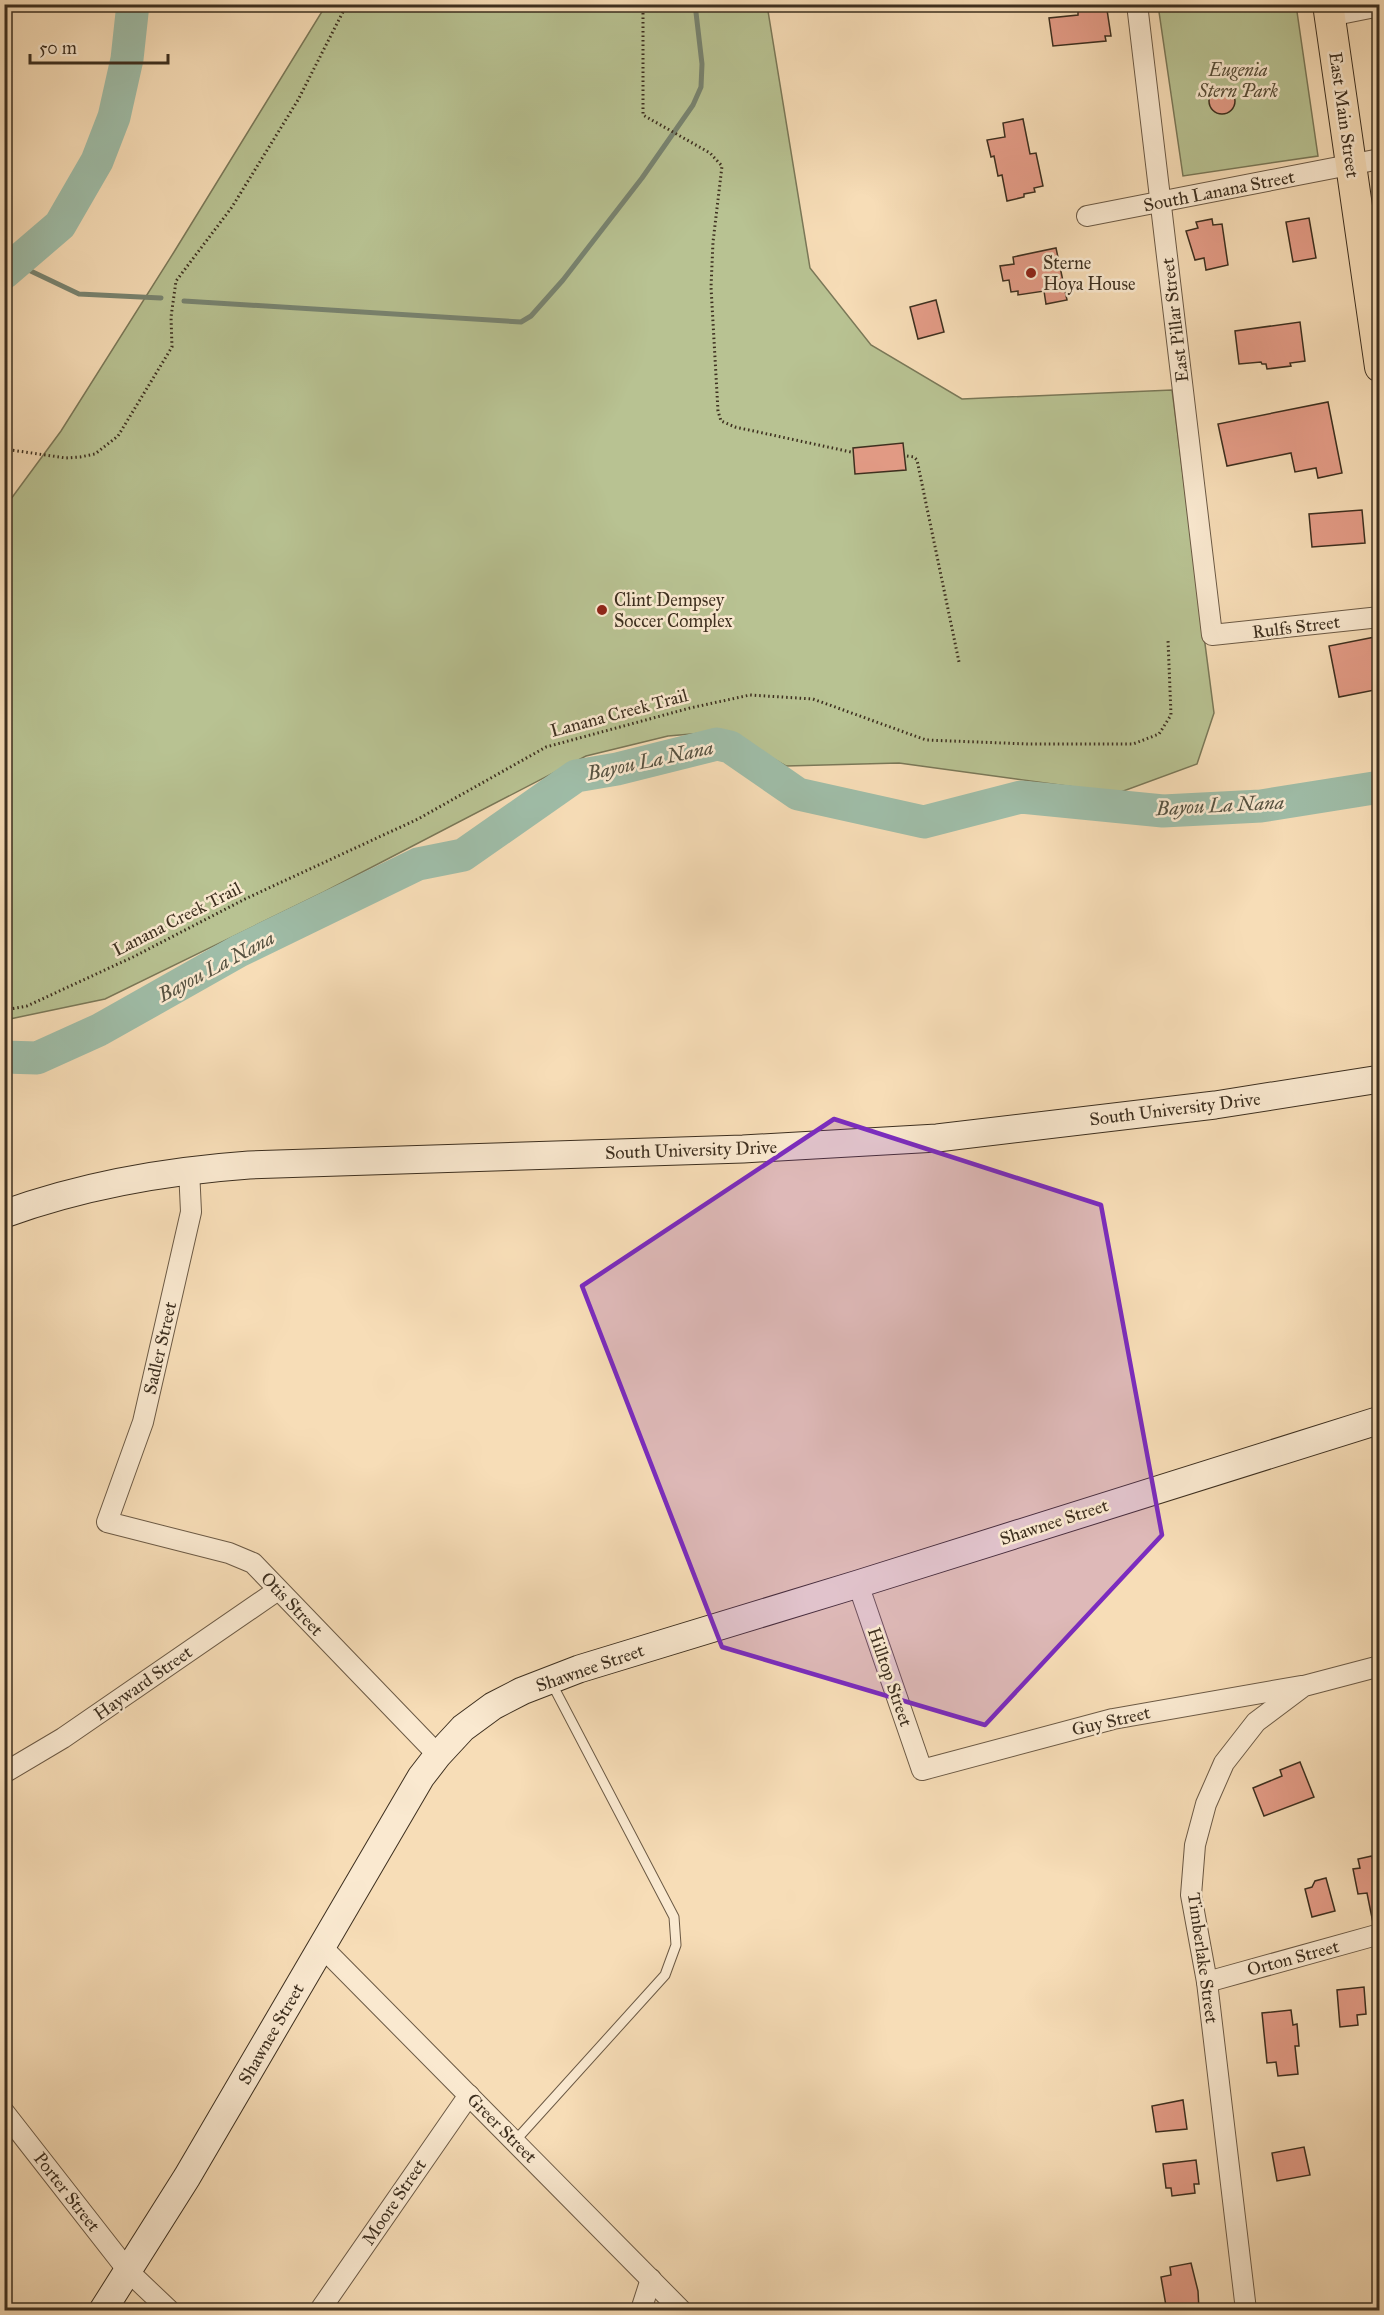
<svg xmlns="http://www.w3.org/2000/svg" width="1384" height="2315" font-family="'IM FELL Great Primer',serif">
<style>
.green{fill:#b8c292;stroke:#7a7858;stroke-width:1.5}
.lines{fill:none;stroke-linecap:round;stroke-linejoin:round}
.stream{stroke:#788471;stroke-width:5}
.river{stroke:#9fbda8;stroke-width:33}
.building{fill:#e49c87;stroke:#3d2f1f;stroke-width:1.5}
.lane-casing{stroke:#6c5a45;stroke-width:11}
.street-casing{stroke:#6c5a45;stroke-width:22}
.secondary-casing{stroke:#3d2f1f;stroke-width:29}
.primary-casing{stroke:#3d2f1f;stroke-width:32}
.path{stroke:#3d2f1f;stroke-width:3;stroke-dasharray:1.5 3;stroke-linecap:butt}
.lane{stroke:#fae9d0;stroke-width:9}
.street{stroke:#fae9d0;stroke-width:20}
.secondary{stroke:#fae9d0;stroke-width:27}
.primary{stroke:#f7ddb7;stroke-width:30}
.marked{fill:#7b2cbf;fill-opacity:0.2;stroke:#7b2cbf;stroke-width:4.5;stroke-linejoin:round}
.poi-dot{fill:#8f2418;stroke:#fae9d0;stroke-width:2}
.labels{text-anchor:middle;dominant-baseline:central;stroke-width:5;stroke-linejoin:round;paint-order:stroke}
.park-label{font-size:18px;font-style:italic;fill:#564c36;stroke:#fae9d0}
.street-label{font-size:18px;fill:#3d2f1f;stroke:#fae9d0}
.poi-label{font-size:18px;fill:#3d2f1f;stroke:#fae9d0;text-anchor:start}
.water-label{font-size:20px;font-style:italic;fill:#565241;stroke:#fae9d0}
</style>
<rect width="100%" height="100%" fill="#f7ddb7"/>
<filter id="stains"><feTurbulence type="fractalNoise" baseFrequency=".00333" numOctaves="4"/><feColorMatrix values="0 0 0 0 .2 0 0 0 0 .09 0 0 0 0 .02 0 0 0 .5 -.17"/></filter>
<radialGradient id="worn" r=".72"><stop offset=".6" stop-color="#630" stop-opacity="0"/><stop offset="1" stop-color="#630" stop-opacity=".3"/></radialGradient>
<g class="green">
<polygon points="326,5 767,5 810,268 871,345 962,399 1172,390 1214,713 1197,764 1118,793 899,763 786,766 726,731 668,736 586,756 324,892 105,999 5,1020 5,507 61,431 174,252"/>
<polygon points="1158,5 1296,5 1318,156 1183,176"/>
</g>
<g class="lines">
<g class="stream">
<polyline points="16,264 79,294 161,298"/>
<polyline points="184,301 521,322 531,316 563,280 642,178 693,105 701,87 702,64 695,4"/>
</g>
<g class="river">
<polyline points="4,273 60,225 97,161 114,117 127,59 133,4"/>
<polyline points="4,1057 37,1058 99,1030 239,951 418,864 463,855 576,776 617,769 717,744 730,747 798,794 924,822 1021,797 1163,811 1261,806 1380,787"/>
</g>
</g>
<g class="building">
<polygon points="1102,7 1102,11 1107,10 1111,36 1105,36 1106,41 1053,46 1049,18 1078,15 1078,10"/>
<circle cx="1222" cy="101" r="13"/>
<polygon points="1023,119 1030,154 1036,153 1043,186 1034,188 1035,192 1024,194 1024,197 1007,201 1002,175 998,176 994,156 991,157 987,140 1005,137 1003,123"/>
<polygon points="1309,218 1316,258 1293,262 1286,222"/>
<polygon points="1212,219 1213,225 1222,224 1228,265 1206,270 1204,258 1195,260 1186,231 1198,228 1196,222"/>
<polygon points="1056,248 1067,300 1046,304 1044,291 1018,295 1018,291 1011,292 1009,280 1003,281 1000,266 1014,264 1013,257"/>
<polygon points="936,300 944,332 918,339 910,307"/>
<polygon points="1300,322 1305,361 1290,363 1291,366 1267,369 1266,364 1262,364 1261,362 1239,364 1235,331"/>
<polygon points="1328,402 1342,473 1318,478 1316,468 1295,472 1291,453 1227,466 1218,424"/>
<polygon points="903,443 906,470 855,474 853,448"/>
<polygon points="1362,510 1365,543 1312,547 1309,514"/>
<polygon points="1380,636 1380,689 1339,697 1329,646"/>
<polygon points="1300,1762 1314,1797 1264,1816 1253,1788 1282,1776 1280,1770"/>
<polygon points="1372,1856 1374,1865 1380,1864 1380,1922 1373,1923 1367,1893 1358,1894 1353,1869 1360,1868 1358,1859"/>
<polygon points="1326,1878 1335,1911 1312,1917 1305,1889 1312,1887 1315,1881"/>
<polygon points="1364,1987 1366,2014 1357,2015 1358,2025 1340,2027 1337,1990"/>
<polygon points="1291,2010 1293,2025 1297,2024 1299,2046 1295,2046 1298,2074 1278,2076 1276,2062 1267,2063 1262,2013"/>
<polygon points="1183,2100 1187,2129 1156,2132 1152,2106"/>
<polygon points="1304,2147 1310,2175 1277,2181 1272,2153"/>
<polygon points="1196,2160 1199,2184 1194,2184 1195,2193 1172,2196 1171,2188 1166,2188 1163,2164"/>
<polygon points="1191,2263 1198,2291 1199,2310 1173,2310 1172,2305 1166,2306 1161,2277 1171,2275 1170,2267"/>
</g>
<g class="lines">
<defs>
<polyline id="lane" points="515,2141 665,1975 676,1945 674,1917 551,1682"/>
<g id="street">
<polyline points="1137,4 1212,635 1380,617"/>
<polyline points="1330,16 1380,6"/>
<polyline points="1087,216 1380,159"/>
<polyline points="189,1169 191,1212 143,1422 107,1522 229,1553 253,1563 438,1755"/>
<polyline points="858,1584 922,1770 1113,1719 1301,1686"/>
<polyline points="4,1773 63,1738 278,1590"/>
<polyline points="321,1946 681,2310"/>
<polyline points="1207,1982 1380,1934"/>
<polyline points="4,2112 129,2272 169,2310"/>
<polyline points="320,2310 469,2095"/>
<polyline points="641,2310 651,2279"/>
<polyline points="1246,2310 1207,1982 1191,1895 1195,1845 1206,1804 1224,1763 1256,1722 1304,1686 1380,1666"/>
</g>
<g id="secondary">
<path d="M 4,1214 C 84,1185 165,1171 249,1165 L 743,1149 L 937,1138 L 1215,1105 L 1380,1079"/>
<polyline points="103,2310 187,2177 421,1777 438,1755 463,1728 493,1706 522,1691 579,1669 858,1584 1380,1420"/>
</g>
<polyline id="primary" points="1328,4 1380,367"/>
</defs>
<use href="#lane" class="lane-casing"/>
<use href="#street" class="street-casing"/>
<use href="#secondary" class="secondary-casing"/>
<use href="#primary" class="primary-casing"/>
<g class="path">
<polyline points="643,4 643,115 710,153 722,166 713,242 711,287 718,411 721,421 735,427 851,452"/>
<polyline points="4,449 66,458 80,457 95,454 118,436 172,347 171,317 176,281 232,207 298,100 347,4"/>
<polyline points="907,456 914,457 917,460 959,662"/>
<polyline points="4,1010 27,1006 133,957 245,899 418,819 546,747 690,708 750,695 813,699 926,740 1028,744 1133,744 1159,734 1171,715 1168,640"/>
</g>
<use href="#lane" class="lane"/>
<use href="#street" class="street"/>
<use href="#secondary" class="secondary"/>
<use href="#primary" class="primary"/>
</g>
<path class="marked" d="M 834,1119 L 1101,1205 L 1162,1535 L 985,1725 L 722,1647 L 582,1286 Z"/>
<g class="poi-dot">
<circle cx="1031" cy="273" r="6"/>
<circle cx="602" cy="610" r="6"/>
</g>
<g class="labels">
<g class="park-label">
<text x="1238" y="70">Eugenia<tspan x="1238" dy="21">Stern Park</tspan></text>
</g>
<g class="street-label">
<text transform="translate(1344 115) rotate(82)">East Main Street</text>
<text transform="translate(1219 191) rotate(-11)">South Lanana Street</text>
<text transform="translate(1175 320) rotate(-97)">East Pillar Street</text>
<text transform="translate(1296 627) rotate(-7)">Rulfs Street</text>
<text transform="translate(619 713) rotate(-15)">Lanana Creek Trail</text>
<text transform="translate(177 919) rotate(-27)">Lanana Creek Trail</text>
<text transform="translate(1175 1109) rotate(-7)">South University Drive</text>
<text transform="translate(691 1150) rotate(-2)">South University Drive</text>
<text transform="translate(160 1348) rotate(-77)">Sadler Street</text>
<text transform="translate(1054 1522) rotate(-18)">Shawnee Street</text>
<text transform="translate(292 1604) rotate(46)">Otis Street</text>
<text transform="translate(590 1668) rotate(-19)">Shawnee Street</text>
<text transform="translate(890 1677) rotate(71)">Hilltop Street</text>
<text transform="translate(143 1683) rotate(-35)">Hayward Street</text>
<text transform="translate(1111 1721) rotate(-13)">Guy Street</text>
<text transform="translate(1203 1958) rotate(82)">Timberlake Street</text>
<text transform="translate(1293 1958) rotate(-15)">Orton Street</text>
<text transform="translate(271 2034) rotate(-60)">Shawnee Street</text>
<text transform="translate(502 2128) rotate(45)">Greer Street</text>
<text transform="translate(67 2192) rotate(52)">Porter Street</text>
<text transform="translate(394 2202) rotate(-56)">Moore Street</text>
</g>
<g class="poi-label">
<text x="1043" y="263">Sterne<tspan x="1043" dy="21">Hoya House</tspan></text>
<text x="614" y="600">Clint Dempsey<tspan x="614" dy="21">Soccer Complex</tspan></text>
</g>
<g class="water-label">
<text transform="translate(650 760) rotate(-12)">Bayou La Nana</text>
<text transform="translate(1220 805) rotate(-3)">Bayou La Nana</text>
<text transform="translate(216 966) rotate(-28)">Bayou La Nana</text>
</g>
</g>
<rect width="1384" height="2315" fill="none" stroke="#f7ddb7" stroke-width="24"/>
<rect x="6" y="6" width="1372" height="2303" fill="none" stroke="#3d2f1f" stroke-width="3"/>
<rect x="12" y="12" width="1360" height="2291" fill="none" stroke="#3d2f1f" stroke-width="1.5"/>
<path d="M30 54v9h138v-9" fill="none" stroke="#3d2f1f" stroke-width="3"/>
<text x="39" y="54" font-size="18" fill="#3d2f1f" stroke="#fae9d0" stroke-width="4.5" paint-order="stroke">50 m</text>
<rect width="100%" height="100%" filter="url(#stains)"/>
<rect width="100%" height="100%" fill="url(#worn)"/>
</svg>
